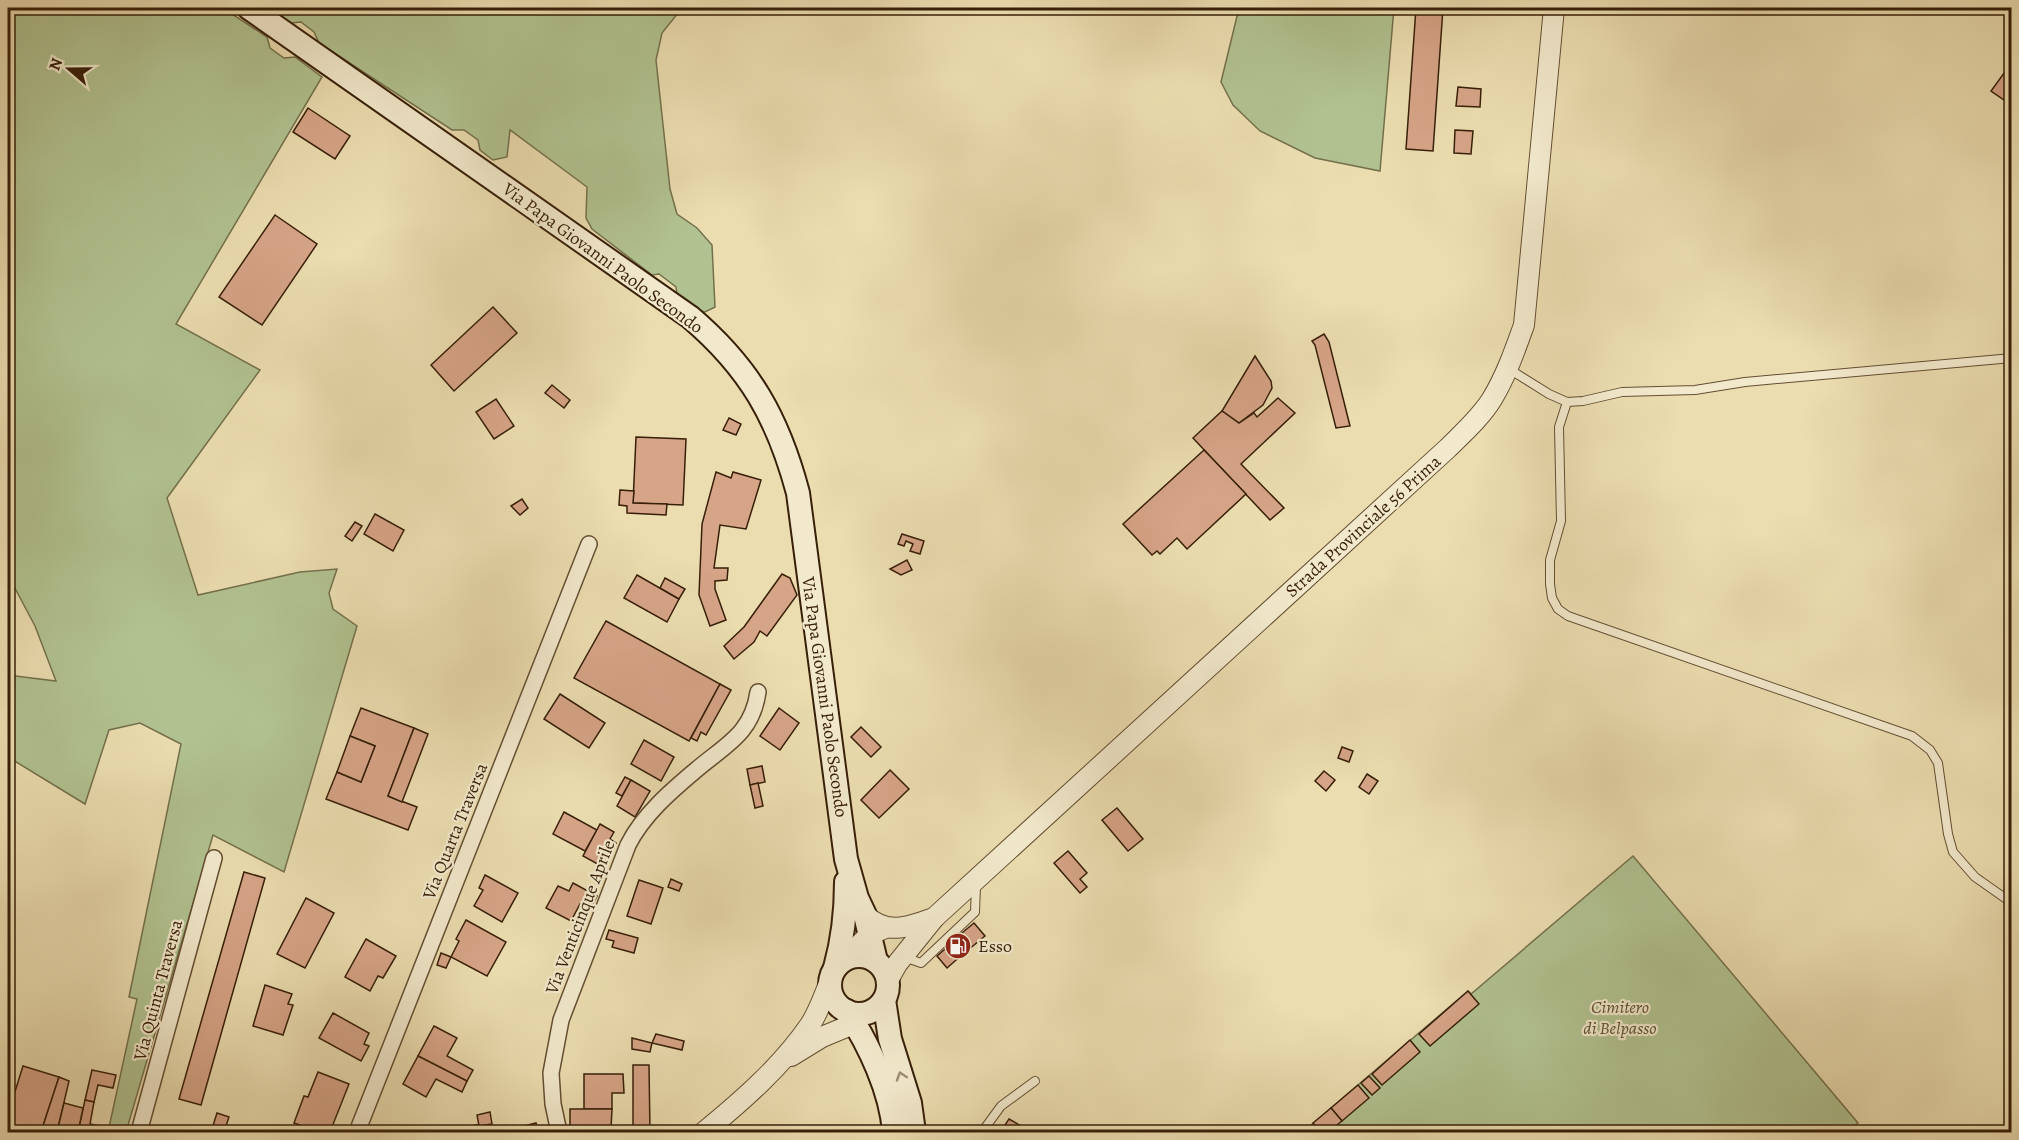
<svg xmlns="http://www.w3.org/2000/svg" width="2019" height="1140" font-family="Alegreya,serif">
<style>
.green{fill:#b1c290;stroke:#74704c;stroke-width:1.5}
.building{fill:#d6a487;stroke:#371f08;stroke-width:1.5}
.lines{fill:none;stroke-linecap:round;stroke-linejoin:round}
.service-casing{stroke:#644e32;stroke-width:10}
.minor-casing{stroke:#644e32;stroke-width:18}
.tertiary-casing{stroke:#644e32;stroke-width:22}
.secondary-casing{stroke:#371f08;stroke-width:26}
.service{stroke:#f2e9cc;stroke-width:8}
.minor{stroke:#f2e9cc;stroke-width:15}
.tertiary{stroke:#f2e9cc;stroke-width:20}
.secondary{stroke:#f2e9cc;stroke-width:22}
.oneway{stroke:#9e8e74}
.labels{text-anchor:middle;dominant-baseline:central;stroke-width:4.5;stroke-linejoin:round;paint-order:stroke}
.street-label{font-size:18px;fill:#371f08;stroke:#f2e9cc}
.poi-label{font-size:18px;fill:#371f08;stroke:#f2e9cc;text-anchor:start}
.park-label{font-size:18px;font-style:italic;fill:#5c5031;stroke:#f2e9cc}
</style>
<rect width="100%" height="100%" fill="#ebddb0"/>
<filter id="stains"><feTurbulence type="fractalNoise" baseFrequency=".00333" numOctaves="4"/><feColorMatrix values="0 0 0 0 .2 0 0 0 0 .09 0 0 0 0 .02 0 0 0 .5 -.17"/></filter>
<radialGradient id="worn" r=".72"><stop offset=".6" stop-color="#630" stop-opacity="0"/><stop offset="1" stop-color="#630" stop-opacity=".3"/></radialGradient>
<g class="green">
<polygon points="8,8 223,8 267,37 270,48 284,58 295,57 322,77 176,324 260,370 167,498 198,595 300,572 337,569 329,593 333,609 357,626 284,872 213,835 126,1132 108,1132 137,999 129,997 181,744 140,723 109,730 85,804 8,757 8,675 56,681 35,626 8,575"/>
<polygon points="269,8 682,8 662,33 656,60 670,189 677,214 697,228 712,245 715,307 705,312 697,310 677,294 676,287 659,274 652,275 592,229 586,218 587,187 510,130 507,157 493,160 480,150 478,140 464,130 452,130 319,43 314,32 301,22 291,23"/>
<polygon points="1239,8 1394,8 1380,171 1315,158 1260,131 1233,105 1221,82"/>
<polygon points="1633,856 1858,1123 1846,1132 1303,1132 1468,991 1471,994"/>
</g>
<g class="building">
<polygon points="1416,8 1443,8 1433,151 1406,149"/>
<polygon points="1465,8 1487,8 1487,13 1465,12"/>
<polygon points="2012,62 2012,90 2004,100 1991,91"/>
<polygon points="1458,87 1481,89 1480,107 1456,106"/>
<polygon points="308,108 350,136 335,159 293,132"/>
<polygon points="1455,130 1473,131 1471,154 1454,153"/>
<polygon points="275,215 317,244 262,325 219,297"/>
<polygon points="493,307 517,333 454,391 431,365"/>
<polygon points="1324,334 1329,342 1350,426 1336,428 1315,345 1312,341"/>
<polygon points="1255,356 1271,381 1272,388 1263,405 1239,423 1222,411"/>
<polygon points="552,385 570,400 564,408 545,393"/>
<polygon points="1278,398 1295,413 1241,464 1284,508 1270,520 1193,438 1222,411 1239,423 1254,413 1257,417"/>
<polygon points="496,399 514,426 494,439 476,412"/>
<polygon points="729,418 741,424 736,435 723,430"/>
<polygon points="636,437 686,439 683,505 633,503"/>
<polygon points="1204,450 1246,494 1187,549 1177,538 1160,554 1157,551 1152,555 1123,524"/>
<polygon points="716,472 731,478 733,472 761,480 746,529 720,525 714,568 728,568 727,580 715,581 715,589 726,620 710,626 699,595 702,524"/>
<polygon points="620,490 634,491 633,503 667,504 666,515 627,513 627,506 619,505"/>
<polygon points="522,499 528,508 520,515 511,506"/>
<polygon points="375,514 404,530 393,551 364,534"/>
<polygon points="355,522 362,526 352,541 345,536"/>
<polygon points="902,534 924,541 920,554 910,551 913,544 906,541 904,546 898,544"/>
<polygon points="907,560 912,570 901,575 890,569"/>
<polygon points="782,574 790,578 797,595 767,636 760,631 754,642 734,659 724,646 744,627"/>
<polygon points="637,575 679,599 667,622 624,598"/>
<polygon points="665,578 685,589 679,599 660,588"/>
<polygon points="606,621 720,684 689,741 574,678"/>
<polygon points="720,684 731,690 706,735 701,732 697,741 691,738"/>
<polygon points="560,694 605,723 589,748 544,719"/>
<polygon points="361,708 414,728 388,796 417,807 408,830 326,799 337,772 361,782 375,746 350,736"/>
<polygon points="779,708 799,723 780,750 760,736"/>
<polygon points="861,727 881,747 871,757 851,737"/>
<polygon points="414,728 428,734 402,802 388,796"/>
<polygon points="350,736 375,746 361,782 337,772"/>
<polygon points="644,740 674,757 661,781 631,764"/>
<polygon points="1342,747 1353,751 1349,762 1338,758"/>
<polygon points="762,766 765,782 750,785 747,769"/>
<polygon points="890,770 909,789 879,818 861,800"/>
<polygon points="1324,771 1335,780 1326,791 1315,781"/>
<polygon points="1367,774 1378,781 1369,794 1359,787"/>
<polygon points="625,777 631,780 622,796 616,793"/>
<polygon points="631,780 650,791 635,817 617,806"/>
<polygon points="758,783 763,806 755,808 750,785"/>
<polygon points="1117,808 1143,839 1128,851 1102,820"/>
<polygon points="564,812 597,830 585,851 553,834"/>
<polygon points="600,824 614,832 610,839 616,843 603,867 583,856"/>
<polygon points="1068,851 1087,873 1080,879 1087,887 1080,893 1054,863"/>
<polygon points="244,872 265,878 201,1105 179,1099"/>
<polygon points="485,875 518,893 502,922 474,906 483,890 479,888"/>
<polygon points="671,879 682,884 679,891 668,887"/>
<polygon points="639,880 663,888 651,924 627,916"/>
<polygon points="573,883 597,896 590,909 580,904 571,921 546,908 558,886 569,891"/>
<polygon points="306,898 334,913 305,968 277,954"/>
<polygon points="466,920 506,942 487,976 451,957 459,941 456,939"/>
<polygon points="974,923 985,936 968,950 957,937"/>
<polygon points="609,930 638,938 634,953 612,947 614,941 606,939"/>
<polygon points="366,939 396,956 383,978 378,976 370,991 345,977"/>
<polygon points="953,942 963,954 947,968 937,956"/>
<polygon points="441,953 451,957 446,968 437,965"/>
<polygon points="265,985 292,994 288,1004 293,1005 283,1035 253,1026"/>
<polygon points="1468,991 1479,1004 1430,1046 1419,1034"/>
<polygon points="333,1013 369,1033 364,1044 369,1046 361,1061 319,1038"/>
<polygon points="434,1026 457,1038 447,1056 473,1070 467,1081 418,1056"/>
<polygon points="656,1034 684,1041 682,1050 652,1043"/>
<polygon points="632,1038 652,1043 650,1052 632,1049"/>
<polygon points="1410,1040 1420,1052 1382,1085 1372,1074"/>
<polygon points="418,1056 467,1081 462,1092 436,1079 426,1097 403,1084"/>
<polygon points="633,1065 649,1065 650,1132 633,1132"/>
<polygon points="23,1066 59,1077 41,1132 8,1132 8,1114"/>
<polygon points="92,1070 116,1075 113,1088 98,1085 94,1102 85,1100"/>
<polygon points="318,1072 349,1084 330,1132 319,1132 294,1123 304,1096 308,1097"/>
<polygon points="584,1074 623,1074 624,1093 612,1093 612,1109 584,1109"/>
<polygon points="1369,1076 1380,1088 1372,1095 1361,1083"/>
<polygon points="59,1077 69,1081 57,1132 41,1132"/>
<polygon points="1358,1085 1369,1098 1342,1121 1331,1108"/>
<polygon points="85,1100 94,1102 90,1124 106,1127 105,1132 78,1132"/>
<polygon points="64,1103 83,1108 78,1132 57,1132"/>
<polygon points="1331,1108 1342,1121 1328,1132 1321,1132 1313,1123"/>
<polygon points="570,1109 612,1109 611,1128 599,1128 599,1132 570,1132"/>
<polygon points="490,1112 492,1124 479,1126 477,1115"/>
<polygon points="217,1113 229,1117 225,1129 238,1132 211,1132"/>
<polygon points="1009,1119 1030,1131 1029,1132 1001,1131"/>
<polygon points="536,1123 538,1132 506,1132 505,1131"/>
<polygon points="477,1125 478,1132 448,1132 447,1131"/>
</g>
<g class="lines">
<defs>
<g id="service">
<polyline points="1509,369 1549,394 1567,402 1583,401 1622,392 1695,390 1745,382 2012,358"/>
<polyline points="1567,402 1559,427 1561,521 1550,560 1550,584 1552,598 1558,609 1568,616 1912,736 1930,750 1938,763 1948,834 1953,852 1975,877 2012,903"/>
<polyline points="904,957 921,963 975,912 976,885"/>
<polyline points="982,1132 1001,1106 1035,1081"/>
</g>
<g id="minor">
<polyline points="139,1132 214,858"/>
<polyline points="357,1132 589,544"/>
<path d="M 559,1132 L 553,1104 L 551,1073 L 561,1020 L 628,845 C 643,815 671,791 696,770 C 725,745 752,734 758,692"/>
</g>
<g id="tertiary">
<path d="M 865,915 C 887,936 909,927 934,918"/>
<polyline points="844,960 869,935 883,929"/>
<path d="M 888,980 L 897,964 L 934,918 L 1448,448 C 1463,433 1481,417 1492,399 C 1506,376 1515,350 1524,325 L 1554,8"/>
<polyline points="791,1056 822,1037 846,1027 864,1013"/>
<path d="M 704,1132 C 742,1101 782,1066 810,1025 C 819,1011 825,994 831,978"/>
</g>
<g id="secondary">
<path d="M 249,8 L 690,317 C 750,368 778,418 798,493 L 846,859 L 857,898 L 865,915 L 876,961"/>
<circle cx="859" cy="985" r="29"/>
<path d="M 835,968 C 843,939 846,911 846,882"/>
<polyline points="884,1000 890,1039 910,1103 914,1132"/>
<path d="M 847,1011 C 869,1045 891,1091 894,1132"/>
</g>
</defs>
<use href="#service" class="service-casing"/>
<use href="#minor" class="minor-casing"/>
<use href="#tertiary" class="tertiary-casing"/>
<use href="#secondary" class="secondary-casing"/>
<use href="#service" class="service"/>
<use href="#minor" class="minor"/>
<use href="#tertiary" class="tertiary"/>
<use href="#secondary" class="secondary"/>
</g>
<defs><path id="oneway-chevron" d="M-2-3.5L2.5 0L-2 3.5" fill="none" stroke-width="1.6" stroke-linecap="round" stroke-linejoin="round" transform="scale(1.5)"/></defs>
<use class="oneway" href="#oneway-chevron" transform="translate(901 1076) rotate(-108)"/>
<defs>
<symbol id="fuel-disc" viewBox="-11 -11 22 22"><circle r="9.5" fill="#8f2418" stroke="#f2e9cc"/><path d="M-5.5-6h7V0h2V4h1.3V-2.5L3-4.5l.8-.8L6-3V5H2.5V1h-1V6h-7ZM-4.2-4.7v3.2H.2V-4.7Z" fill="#fff"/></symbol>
</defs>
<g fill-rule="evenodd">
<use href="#fuel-disc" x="943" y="931" width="30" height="30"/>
</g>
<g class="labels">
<g class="street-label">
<text transform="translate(603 258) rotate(36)">Via Papa Giovanni Paolo Secondo</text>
<text transform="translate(1363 526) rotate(-42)">Strada Provinciale 56 Prima</text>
<text transform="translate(825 697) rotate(82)">Via Papa Giovanni Paolo Secondo</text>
<text transform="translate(455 831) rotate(-68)">Via Quarta Traversa</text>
<text transform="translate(580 917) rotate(-69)">Via Venticinque Aprile</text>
<text transform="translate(158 990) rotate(-75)">Via Quinta Traversa</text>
</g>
<g class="poi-label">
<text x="978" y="946">Esso</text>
</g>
<g class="park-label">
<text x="1620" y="1007">Cimitero<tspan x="1620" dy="21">di Belpasso</tspan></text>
</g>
</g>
<rect width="2019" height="1140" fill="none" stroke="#ebddb0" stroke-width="30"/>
<rect x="9" y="9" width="2001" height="1122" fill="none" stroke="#371f08" stroke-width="3"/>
<rect x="15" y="15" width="1989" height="1110" fill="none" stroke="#371f08" stroke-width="1.5"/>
<g transform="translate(69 69) rotate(290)" stroke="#f2e9cc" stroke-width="4.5" paint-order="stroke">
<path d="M0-4.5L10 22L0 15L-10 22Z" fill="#371f08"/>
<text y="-9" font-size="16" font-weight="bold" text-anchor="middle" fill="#371f08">N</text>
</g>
<rect width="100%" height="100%" filter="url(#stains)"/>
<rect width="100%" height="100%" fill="url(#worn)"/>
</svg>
